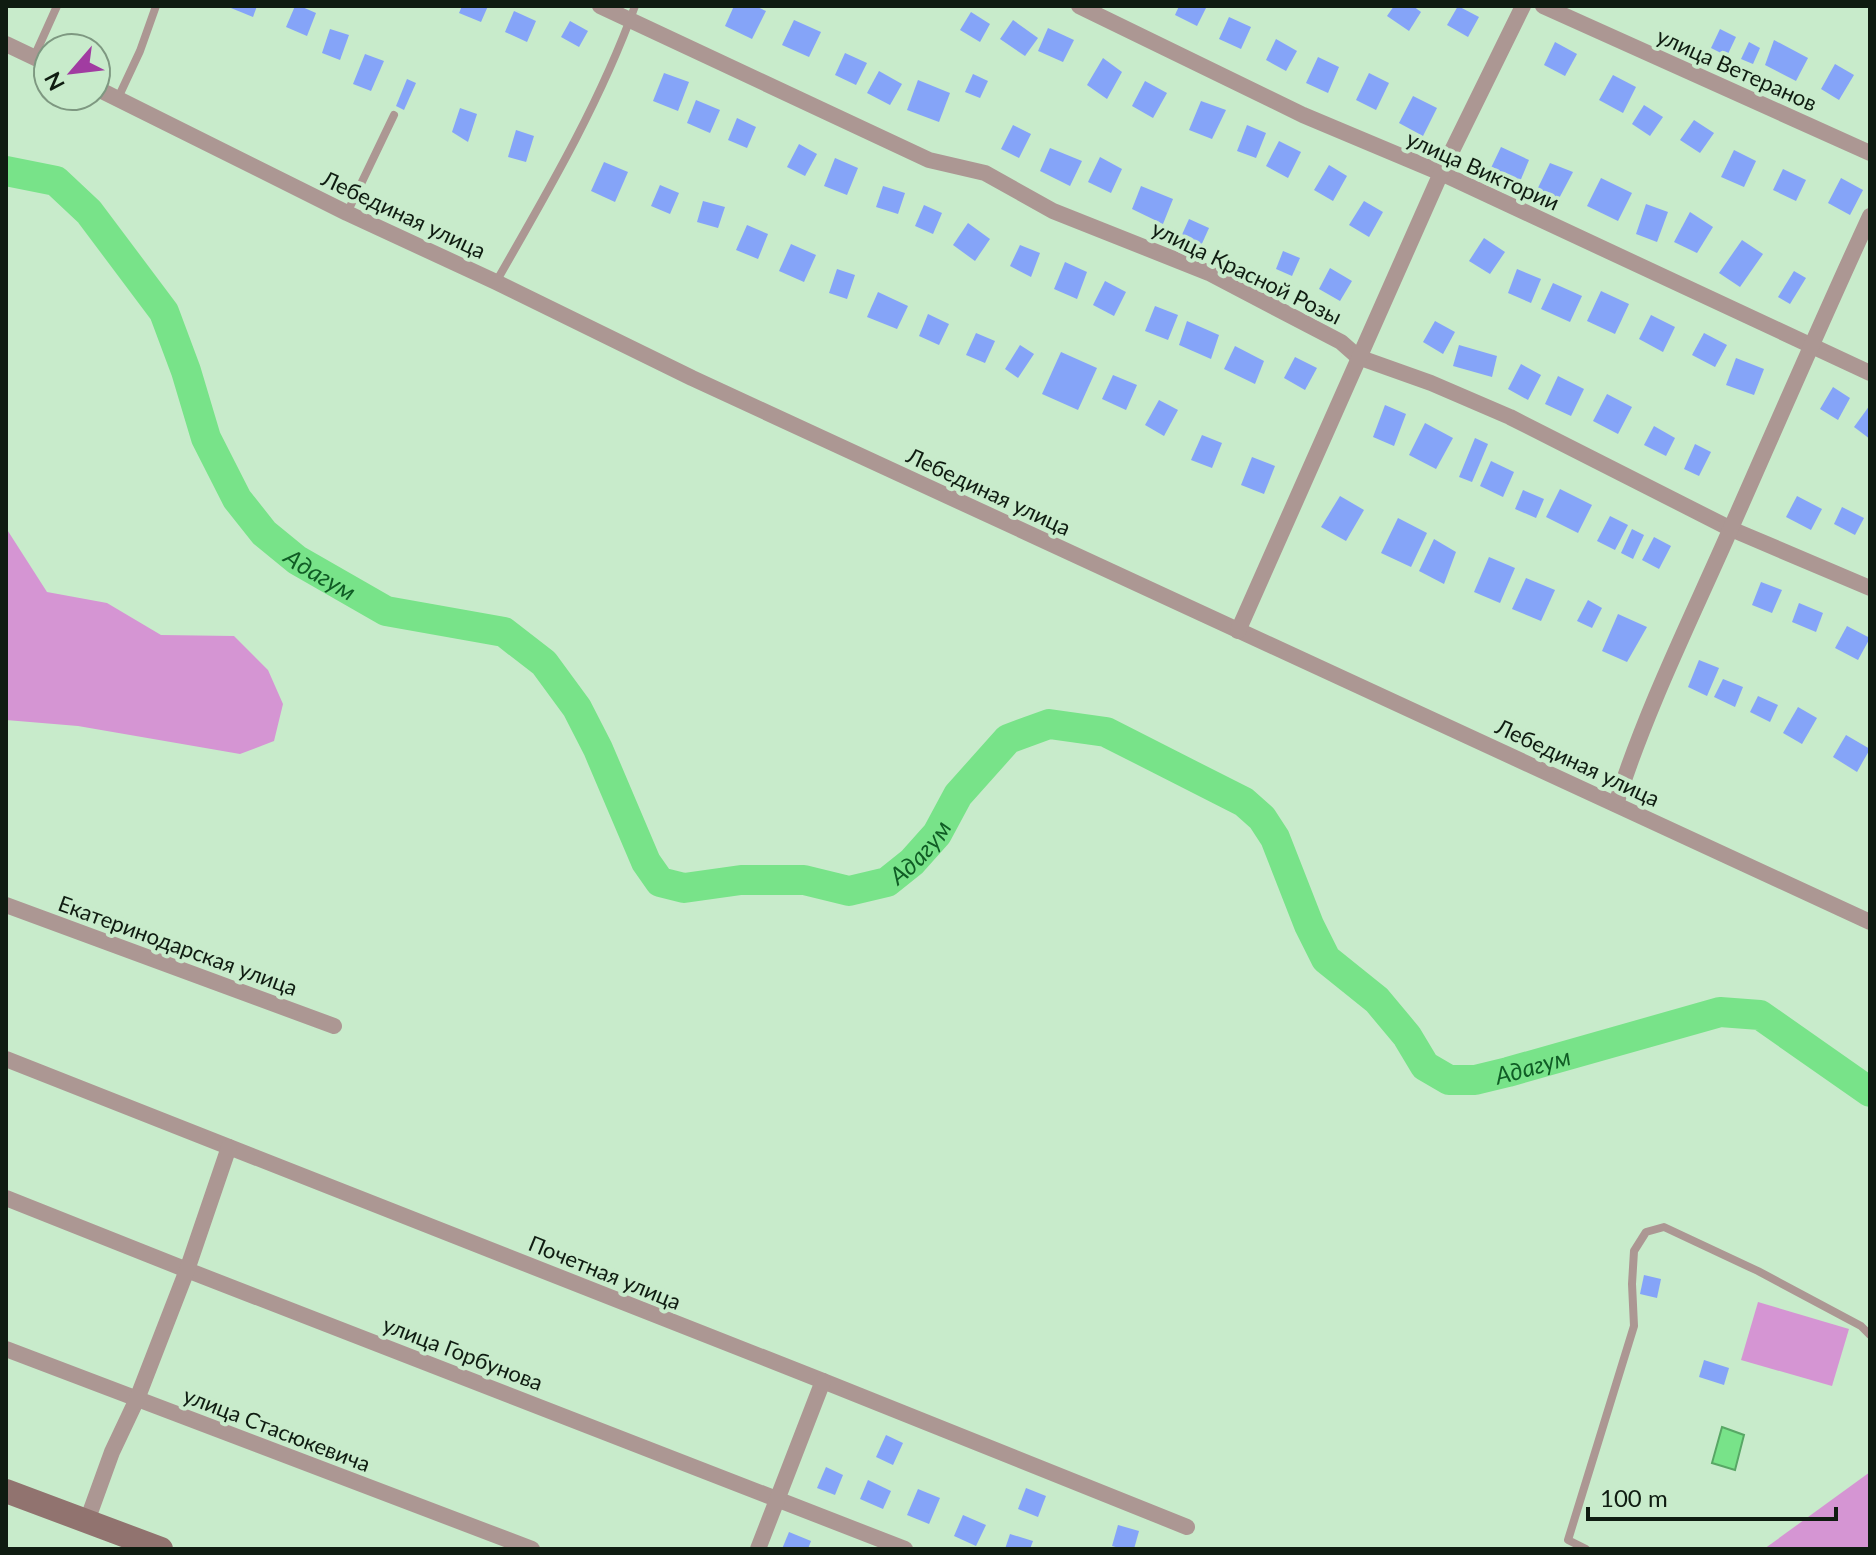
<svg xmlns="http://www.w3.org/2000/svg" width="1876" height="1555" font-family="Lato,sans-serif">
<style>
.green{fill:#d595d3}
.water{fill:#78e389;stroke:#58a765;stroke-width:2}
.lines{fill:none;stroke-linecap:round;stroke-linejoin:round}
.river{stroke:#78e389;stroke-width:30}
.building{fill:#85a4f8}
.lane{stroke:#ac9793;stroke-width:8}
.street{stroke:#ac9793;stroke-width:16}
.secondary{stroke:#91736f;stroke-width:24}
.labels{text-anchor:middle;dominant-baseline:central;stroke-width:8;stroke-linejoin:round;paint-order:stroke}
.street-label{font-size:22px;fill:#0f1c11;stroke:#c8ebcb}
.water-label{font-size:24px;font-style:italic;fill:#105d25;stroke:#c8ebcb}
</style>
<rect width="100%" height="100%" fill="#c8ebcb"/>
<g class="green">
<polygon points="6,528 47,592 107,603 161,635 234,636 268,670 283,704 274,741 240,754 78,726 6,720"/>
<polygon points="1758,1302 1849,1329 1832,1386 1741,1360"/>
<polygon points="1870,1472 1870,1549 1764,1549"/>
</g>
<polygon class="water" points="1722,1427 1744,1435 1735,1470 1712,1463"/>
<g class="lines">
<path class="river" id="s1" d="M 6,171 L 56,181 L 89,212 L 164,312 L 186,371 L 206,438 L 237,499 L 264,533 L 297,560 L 386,611 L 504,632 L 544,663 L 577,708 L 598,749 L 646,862 L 660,882 L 684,888 L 741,880 L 804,880 L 849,891 L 887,882 L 912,862 L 937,834 L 958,795 L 1008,739 L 1049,724 L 1106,732 L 1244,802 L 1262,818 L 1275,838 L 1309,925 L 1326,959 L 1377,1000 L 1407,1036 L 1425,1066 L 1449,1080 L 1475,1080 L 1508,1072 L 1720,1012 L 1760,1015 L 1870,1092"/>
</g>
<g class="building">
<polygon points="226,6 257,6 253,17"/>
<polygon points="295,6 300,6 316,13 307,36 286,27"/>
<polygon points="462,6 488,6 481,22 459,13"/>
<polygon points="734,6 755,6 766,11 752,39 725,26"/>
<polygon points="1179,6 1207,6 1197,26 1175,15"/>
<polygon points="1394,6 1413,6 1421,12 1409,31 1387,16"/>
<polygon points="1458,6 1479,17 1468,37 1447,25"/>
<polygon points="514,11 536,21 527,42 505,32"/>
<polygon points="971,12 990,24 980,42 960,30"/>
<polygon points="1229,17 1251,27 1241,49 1219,39"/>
<polygon points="794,20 821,32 809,57 782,45"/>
<polygon points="1013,20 1038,38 1025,56 1000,39"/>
<polygon points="570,21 588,31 579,47 561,37"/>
<polygon points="1048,28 1074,40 1063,62 1038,51"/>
<polygon points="330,29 349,35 340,60 322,53"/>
<polygon points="1720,29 1736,37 1727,56 1711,48"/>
<polygon points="1276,39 1297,51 1286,71 1266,60"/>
<polygon points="1774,40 1808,58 1796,81 1765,65"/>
<polygon points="1555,42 1577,54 1565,76 1544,65"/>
<polygon points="1749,42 1760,48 1753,64 1741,59"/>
<polygon points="845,53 867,63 856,85 835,75"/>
<polygon points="365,54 384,61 371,91 353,84"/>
<polygon points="1318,57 1339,67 1328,93 1306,83"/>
<polygon points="1103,58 1122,72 1107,99 1087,85"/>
<polygon points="1835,64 1854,75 1839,100 1821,89"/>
<polygon points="879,71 902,84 890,105 867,93"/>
<polygon points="664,73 689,82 678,111 653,101"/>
<polygon points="1369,73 1389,83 1376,110 1356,100"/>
<polygon points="973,74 988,81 980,98 965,92"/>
<polygon points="1613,75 1636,87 1623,113 1599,100"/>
<polygon points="407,79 416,83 404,110 396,106"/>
<polygon points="918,80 950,93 939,122 907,110"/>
<polygon points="1145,81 1167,93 1153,118 1132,106"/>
<polygon points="1413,96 1437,108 1423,136 1399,123"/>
<polygon points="696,100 720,110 710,133 687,123"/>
<polygon points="1201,101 1226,110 1212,139 1189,130"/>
<polygon points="1644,105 1663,117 1650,136 1632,124"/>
<polygon points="460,108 477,114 468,142 452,132"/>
<polygon points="737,118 756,127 747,148 728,140"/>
<polygon points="1694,120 1714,133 1700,153 1680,140"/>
<polygon points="1013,125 1031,134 1019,158 1001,149"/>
<polygon points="1247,125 1266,133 1256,158 1237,151"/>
<polygon points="516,130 534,136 526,162 508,157"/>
<polygon points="1279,141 1301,152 1288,178 1266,166"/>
<polygon points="799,144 817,154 805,176 787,167"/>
<polygon points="1501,147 1529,160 1519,184 1490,170"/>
<polygon points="1050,148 1082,161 1070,186 1040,171"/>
<polygon points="1734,150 1756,161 1744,187 1721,177"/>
<polygon points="1100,157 1122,169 1111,193 1088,182"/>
<polygon points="835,158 858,168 847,195 824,186"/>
<polygon points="604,162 628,172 615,202 591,191"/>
<polygon points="1550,163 1573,172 1556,204 1535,194"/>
<polygon points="1329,165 1347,176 1333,201 1314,190"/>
<polygon points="1783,169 1806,180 1796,201 1773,190"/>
<polygon points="1601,178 1632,193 1618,221 1587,206"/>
<polygon points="1841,178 1863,190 1850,215 1828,203"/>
<polygon points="660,185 679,193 670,214 651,206"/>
<polygon points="883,186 905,193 898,214 876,207"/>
<polygon points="1141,186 1173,199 1163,224 1132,209"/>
<polygon points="703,201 725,207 718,228 697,222"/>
<polygon points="1364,201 1383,212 1369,237 1349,225"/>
<polygon points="1646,204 1668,212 1657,242 1636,234"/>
<polygon points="924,205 942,213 933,234 915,226"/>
<polygon points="1690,212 1713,227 1697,253 1674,242"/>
<polygon points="1189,219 1209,228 1200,248 1180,239"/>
<polygon points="968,223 990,239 975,261 953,245"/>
<polygon points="747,225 768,234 758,259 736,250"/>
<polygon points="1484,238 1505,252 1490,274 1469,261"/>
<polygon points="1742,240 1763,254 1740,287 1719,273"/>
<polygon points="791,244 816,255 804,282 779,271"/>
<polygon points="1020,245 1040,253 1031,277 1010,266"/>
<polygon points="1283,251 1300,258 1292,276 1276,269"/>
<polygon points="1065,262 1087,272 1077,299 1054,289"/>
<polygon points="1330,268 1352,281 1340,301 1319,289"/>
<polygon points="837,269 855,275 847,299 829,293"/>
<polygon points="1517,269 1541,279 1531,303 1508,293"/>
<polygon points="1794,271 1806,278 1790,304 1778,297"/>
<polygon points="1105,281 1126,292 1114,316 1093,305"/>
<polygon points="1553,283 1582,296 1570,322 1541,309"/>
<polygon points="1601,291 1629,304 1615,334 1587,321"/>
<polygon points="878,292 908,306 897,329 867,317"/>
<polygon points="1155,306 1178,315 1168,340 1145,331"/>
<polygon points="928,314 949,324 939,345 919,336"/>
<polygon points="1651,315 1675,327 1663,352 1639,339"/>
<polygon points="1187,321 1219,335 1211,359 1179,345"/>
<polygon points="1435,321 1455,332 1443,354 1423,342"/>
<polygon points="976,333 995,341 985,363 966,355"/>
<polygon points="1704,333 1727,345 1715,367 1692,355"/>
<polygon points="1020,345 1034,354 1018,378 1005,369"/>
<polygon points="1459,345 1497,356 1492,377 1453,366"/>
<polygon points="1235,346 1264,361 1255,384 1224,369"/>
<polygon points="1061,352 1097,368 1078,410 1042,394"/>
<polygon points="1295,357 1317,368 1305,390 1284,378"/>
<polygon points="1736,358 1764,369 1754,395 1726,385"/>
<polygon points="1521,364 1541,375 1528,400 1508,389"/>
<polygon points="1113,375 1137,385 1126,410 1102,399"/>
<polygon points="1558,376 1584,389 1571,416 1545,404"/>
<polygon points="1833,387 1850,398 1838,420 1820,409"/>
<polygon points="1607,394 1632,407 1618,434 1593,421"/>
<polygon points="1159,400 1178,410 1164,436 1145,425"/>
<polygon points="1385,405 1406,414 1394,446 1373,437"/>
<polygon points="1870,405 1870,439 1854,427"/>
<polygon points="1425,423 1453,438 1436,469 1409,455"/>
<polygon points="1654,426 1675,438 1666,456 1644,445"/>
<polygon points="1202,435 1222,443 1212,468 1191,460"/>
<polygon points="1475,438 1488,444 1472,482 1459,477"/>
<polygon points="1695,444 1711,452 1699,476 1684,469"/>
<polygon points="1252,457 1275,466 1264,494 1241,485"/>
<polygon points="1491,461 1514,472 1503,497 1480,486"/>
<polygon points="1560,489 1592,505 1578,533 1546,517"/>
<polygon points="1523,490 1544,499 1536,518 1515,509"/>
<polygon points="1340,496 1364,510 1346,541 1321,527"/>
<polygon points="1797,496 1822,509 1811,530 1786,517"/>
<polygon points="1842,507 1864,518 1855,535 1834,524"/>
<polygon points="1610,516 1628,525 1615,550 1597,541"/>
<polygon points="1398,518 1427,533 1411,567 1381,553"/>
<polygon points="1632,529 1644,535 1633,559 1621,553"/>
<polygon points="1654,537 1671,546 1659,569 1642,560"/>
<polygon points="1434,539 1456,552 1444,584 1419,571"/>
<polygon points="1489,557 1515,568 1500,603 1474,592"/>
<polygon points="1526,578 1555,590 1541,621 1512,609"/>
<polygon points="1761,582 1782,590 1772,613 1752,605"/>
<polygon points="1588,600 1602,608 1592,628 1577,621"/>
<polygon points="1799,603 1823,613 1816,632 1792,622"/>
<polygon points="1618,614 1647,627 1627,662 1602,651"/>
<polygon points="1847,626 1870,638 1858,660 1835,648"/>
<polygon points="1699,660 1719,668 1707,696 1688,687"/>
<polygon points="1723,679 1743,687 1735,707 1714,697"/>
<polygon points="1758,696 1778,705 1770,722 1750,712"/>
<polygon points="1798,707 1817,718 1802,744 1783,733"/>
<polygon points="1846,735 1870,749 1857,772 1833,757"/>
<polygon points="1644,1275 1661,1279 1657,1298 1640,1294"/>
<polygon points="1704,1360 1729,1368 1724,1385 1699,1377"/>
<polygon points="886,1435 903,1443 893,1465 876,1457"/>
<polygon points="826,1467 843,1475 835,1495 817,1488"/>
<polygon points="868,1480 891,1491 883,1509 860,1499"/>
<polygon points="1026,1488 1046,1496 1038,1517 1018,1509"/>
<polygon points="918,1489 940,1498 929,1524 907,1515"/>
<polygon points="963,1515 986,1525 976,1546 954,1536"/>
<polygon points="1118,1525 1139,1531 1134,1549 1123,1549 1112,1546"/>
<polygon points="789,1532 811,1541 808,1549 782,1549"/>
<polygon points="1010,1534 1033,1541 1030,1549 1005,1549"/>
</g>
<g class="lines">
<g class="lane">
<polyline points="34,57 57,6"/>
<polyline points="118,98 140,51 156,6"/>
<polyline points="347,213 394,115"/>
<path d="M 496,282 C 547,193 600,103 635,6"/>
<polyline points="1586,1549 1568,1540 1634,1326 1632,1284 1634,1251 1646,1232 1664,1227 1758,1271 1861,1326 1870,1335"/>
</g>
<g class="street">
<polyline points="600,6 929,160 985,173 1053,211 1209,273 1341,342 1358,357 1431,383 1510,417 1731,529 1870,588"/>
<polyline points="1079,6 1303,115 1441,173 1870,373"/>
<polyline points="1543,6 1870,153"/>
<polyline points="6,44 48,64"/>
<polyline points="96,88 347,213 496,282 692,378 1870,922"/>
<polyline points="1238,631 1441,173 1523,6"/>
<path d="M 1616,804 C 1646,709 1691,619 1731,528 C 1777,424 1822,320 1870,216"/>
<polyline points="6,905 334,1026"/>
<polyline points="6,1059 823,1381 1187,1527"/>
<polyline points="6,1198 187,1270 905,1549"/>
<polyline points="6,1349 532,1549"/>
<polyline points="87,1521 112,1452 137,1399 187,1270 229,1147"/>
<polyline points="758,1549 823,1381"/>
</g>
<polyline class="secondary" points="6,1491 161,1549"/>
</g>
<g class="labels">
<g class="street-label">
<text transform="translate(1737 69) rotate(24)">улица Ветеранов</text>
<text transform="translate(1483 170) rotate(24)">улица Виктории</text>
<text transform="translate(404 214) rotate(25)">Лебединая улица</text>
<text transform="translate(1247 272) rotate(26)">улица Красной Розы</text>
<text transform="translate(989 491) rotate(25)">Лебединая улица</text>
<text transform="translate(1578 762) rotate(25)">Лебединая улица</text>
<text transform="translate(178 945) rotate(20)">Екатеринодарская улица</text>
<text transform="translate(605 1272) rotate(22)">Почетная улица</text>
<text transform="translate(463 1353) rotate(21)">улица Горбунова</text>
<text transform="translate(277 1429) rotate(21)">улица Стасюкевича</text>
</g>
<g class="water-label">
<text stroke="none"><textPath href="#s1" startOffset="536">Адагум</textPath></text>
<text stroke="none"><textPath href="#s1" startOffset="1306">Адагум</textPath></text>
<text stroke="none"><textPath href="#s1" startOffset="2146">Адагум</textPath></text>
</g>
</g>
<rect width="1876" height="1555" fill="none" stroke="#0f1c11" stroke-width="16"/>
<g transform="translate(72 72) rotate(242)"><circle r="38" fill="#c8ebcb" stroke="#7e9881" stroke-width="2"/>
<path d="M0-6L14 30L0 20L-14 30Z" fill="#a13ca1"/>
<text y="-12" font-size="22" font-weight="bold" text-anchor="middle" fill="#0f1c11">N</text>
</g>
<path d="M1588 1507v12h248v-12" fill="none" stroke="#0f1c11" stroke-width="4"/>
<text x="1600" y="1507" font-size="24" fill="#0f1c11" stroke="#c8ebcb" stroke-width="6" paint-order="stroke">100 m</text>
</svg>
